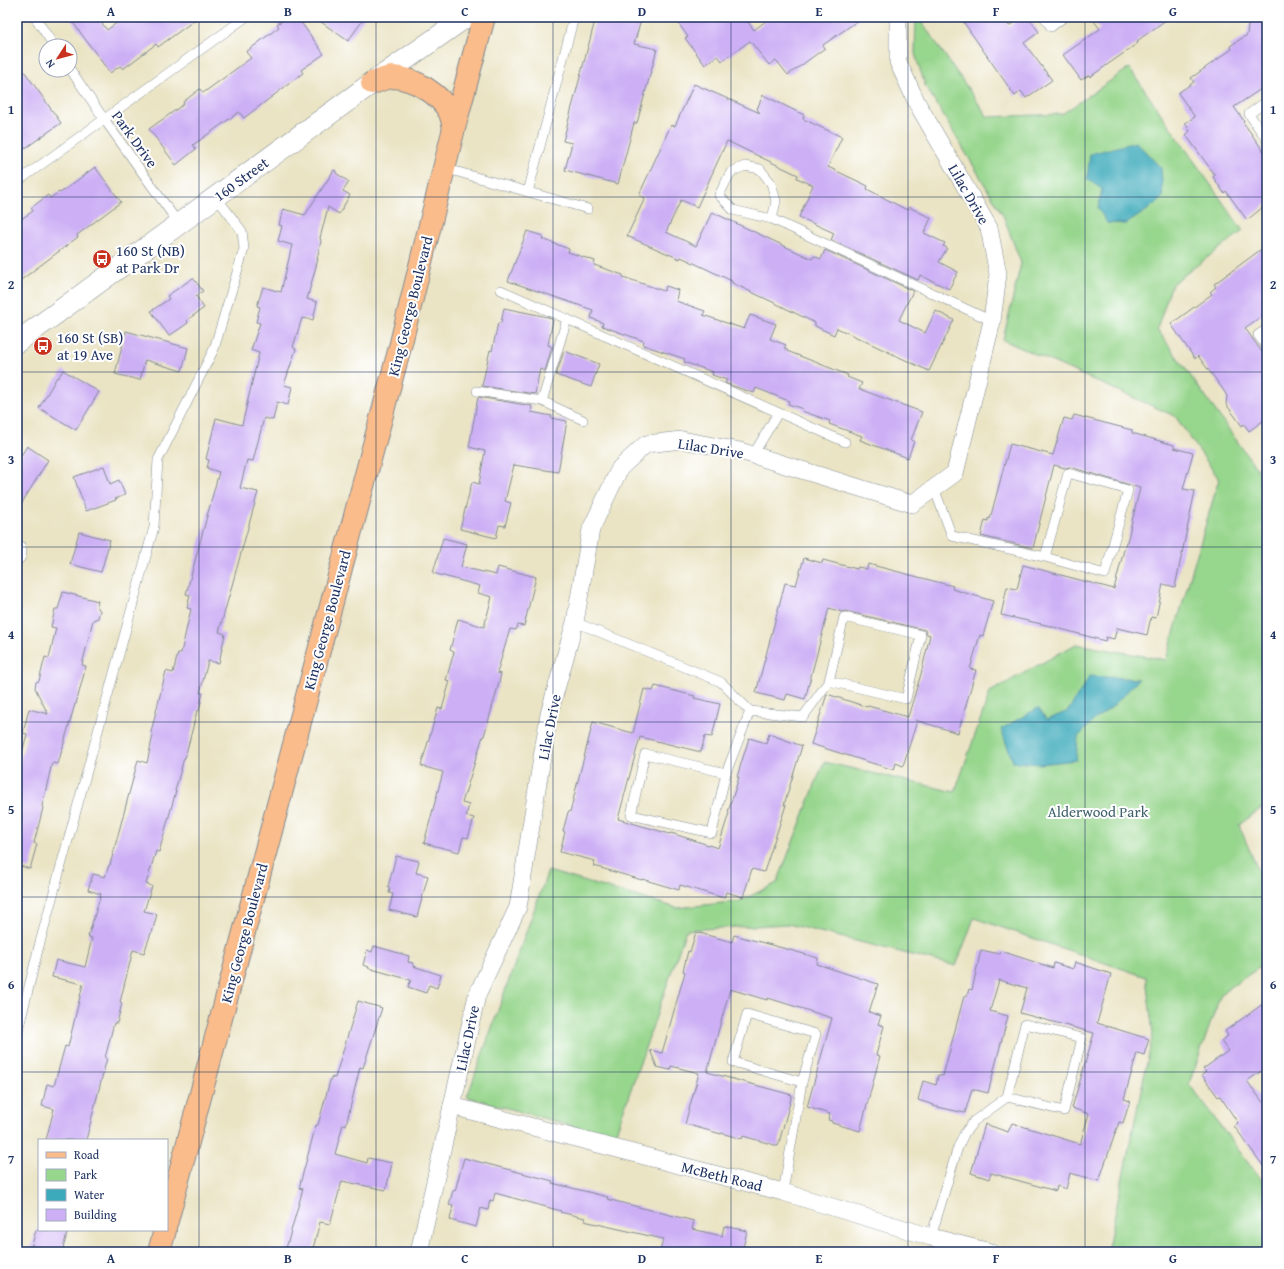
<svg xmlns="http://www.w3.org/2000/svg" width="1284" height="1269" font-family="'Gentium Book Plus',serif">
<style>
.green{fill:#97d68d;stroke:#598276}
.water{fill:#3caabb;stroke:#2c6c8c}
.building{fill:#ccaff5}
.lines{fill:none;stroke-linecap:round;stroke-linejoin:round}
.service-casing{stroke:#828a91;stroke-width:10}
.minor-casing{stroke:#828a91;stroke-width:18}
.tertiary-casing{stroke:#828a91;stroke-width:22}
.primary-casing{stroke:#828a91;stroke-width:24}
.service{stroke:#fff;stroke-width:9}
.minor{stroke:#fff;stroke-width:17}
.tertiary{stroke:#fff;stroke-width:21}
.primary{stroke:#fabc8b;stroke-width:22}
.grid{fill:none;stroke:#1b2f5e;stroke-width:1;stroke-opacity:0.55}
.labels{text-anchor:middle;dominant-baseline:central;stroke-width:4;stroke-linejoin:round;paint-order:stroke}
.street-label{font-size:15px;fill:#1b2f5e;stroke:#fff}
.poi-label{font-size:15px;fill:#1b2f5e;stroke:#fff;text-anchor:start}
.park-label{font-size:15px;fill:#40616c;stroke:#fff}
.neatline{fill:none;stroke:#1b2f5e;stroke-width:1.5}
.grid-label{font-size:13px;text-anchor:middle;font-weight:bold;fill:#1b2f5e}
</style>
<rect width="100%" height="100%" fill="#fff"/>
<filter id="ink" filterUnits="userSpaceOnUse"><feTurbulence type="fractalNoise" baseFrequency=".025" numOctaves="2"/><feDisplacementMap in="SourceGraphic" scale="8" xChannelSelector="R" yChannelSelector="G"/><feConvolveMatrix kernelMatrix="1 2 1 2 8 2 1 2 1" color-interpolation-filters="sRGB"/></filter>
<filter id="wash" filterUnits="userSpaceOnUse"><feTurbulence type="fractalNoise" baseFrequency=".012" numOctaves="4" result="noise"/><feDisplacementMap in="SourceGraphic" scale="16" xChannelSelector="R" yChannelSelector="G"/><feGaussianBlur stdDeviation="0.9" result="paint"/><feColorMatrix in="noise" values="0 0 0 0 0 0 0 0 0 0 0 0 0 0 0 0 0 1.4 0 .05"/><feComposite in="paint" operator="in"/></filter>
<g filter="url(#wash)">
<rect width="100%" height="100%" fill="#eae4c4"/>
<polygon class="green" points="916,17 918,17 988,117 1062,114 1129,68 1243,231 1172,284 1157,329 1267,483 1267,804 1239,825 1267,892 1267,962 1221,994 1189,1084 1267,1188 1267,1252 1107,1252 1153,1034 1146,977 974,918 956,966 788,924 686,930 614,1138 467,1097 548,871 677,908 740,901 777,883 824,762 955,792 990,692 1076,644 1166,660 1219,479 1175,416 1003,340 1021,263 1003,215 925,85 915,54"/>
<g class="water">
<polygon points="1136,142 1161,168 1163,197 1146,211 1126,224 1107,223 1098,208 1102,189 1087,179 1090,154"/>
<polygon points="1090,676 1139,679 1112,707 1094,720 1078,737 1076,760 1040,764 1013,762 1001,729 1038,708 1047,720 1068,711"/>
</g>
<g id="blocks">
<g class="building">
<polygon points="69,17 97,17 107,30 125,17 199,17 158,47 156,44 123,69 120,66 110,73"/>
<polygon points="288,17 297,17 324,54 301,70 303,73 244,118 239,112 193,145 196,149 176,165 149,129 184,104 183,102 200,89 203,93 251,58 246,52 279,27 277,24"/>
<polygon points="314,17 365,17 348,41"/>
<polygon points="596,17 642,17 634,44 657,49 637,123 634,123 618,184 565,170 572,143 563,141"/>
<polygon points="674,17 744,17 754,30 771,17 863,17 823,45 825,48 788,75 776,60 769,65 750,41 722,61 718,56 705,65 685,38 688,37"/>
<polygon points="960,17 1003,17 1009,26 1023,17 1028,17 1039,32 1024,43 1052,80 1026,98 1021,91 1015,96"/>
<polygon points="1091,17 1170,17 1137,41 1138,43 1090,77 1089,75 1081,80 1063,55 1100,29"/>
<polygon points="1259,17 1267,17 1267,85 1234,107 1244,121 1243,122 1267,156 1267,204 1247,220 1226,191 1224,193 1213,177 1215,175 1186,135 1190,131 1185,123 1195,117 1178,93 1194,82 1191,78 1232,49 1230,46 1247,35 1248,25"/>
<polygon points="17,61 61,123 17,154"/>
<polygon points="694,84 760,113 757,109 763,95 804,115 803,119 842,137 828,167 868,186 867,189 907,210 909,207 931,218 924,233 945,243 943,246 947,248 939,262 958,272 949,289 920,275 918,280 831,240 834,233 799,217 813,185 797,178 798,175 727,141 697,207 681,200 666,232 696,246 712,212 812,259 814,256 821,259 825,250 913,291 899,320 925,333 936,311 954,320 929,371 837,328 834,335 815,326 815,323 779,305 732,283 732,281 681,257 680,259 627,236 645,198 639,195 671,125 675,126"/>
<polygon points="95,167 121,202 77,235 78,237 17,283 17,222 33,211 31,208 48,195 50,198 59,192 60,193"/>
<polygon points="334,170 336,171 336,173 349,182 343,191 350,195 339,214 328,207 320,238 321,241 317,259 318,259 307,299 317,302 313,320 302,318 293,347 296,349 284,385 292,387 288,405 277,402 273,420 264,418 253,461 247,460 240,488 258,492 219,632 225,634 219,663 208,661 200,693 203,693 199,711 197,711 185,758 184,758 175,791 176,791 159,852 156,851 146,884 152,886 144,911 157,914 152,933 151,933 144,953 133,950 120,1002 122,1003 117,1023 114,1023 105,1058 107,1058 86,1140 46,1140 54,1109 42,1106 47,1084 54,1086 65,1046 68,1047 83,984 52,977 56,960 85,967 92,938 88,937 101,894 88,890 93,874 105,877 109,865 110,865 138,760 147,763 153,735 151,732 166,671 173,673 178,653 181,653 191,609 187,608 190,595 186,594 219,472 207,468 209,460 206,459 216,418 242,425 259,353 251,350 260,323 256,322 260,307 257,306 263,287 281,292 290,254 292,245 278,241 282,226 279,225 283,209 305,215"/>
<polygon points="527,231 543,236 542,239 569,249 568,252 595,261 594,265 623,275 623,277 664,291 666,286 678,290 676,301 705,311 703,315 744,329 750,315 776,324 770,339 786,345 784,348 787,349 787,351 848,375 847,377 862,383 859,389 922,412 911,440 914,441 908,458 860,440 862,436 829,424 830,421 802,411 803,409 788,404 789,401 756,388 754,393 730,385 725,383 727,380 712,375 713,372 684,362 685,359 643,345 644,341 602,326 603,323 591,318 593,310 508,281"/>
<polygon points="1267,245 1267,312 1245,328 1267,359 1267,418 1249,431 1244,424 1242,426 1226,404 1227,396 1222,388 1198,356 1195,359 1171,324 1212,294 1210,292 1216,287 1214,284"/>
<polygon points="193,278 203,291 196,296 204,308 187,320 188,323 169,336 151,311 169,299 167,296"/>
<polygon points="504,308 548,317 553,320 548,345 552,347 545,371 540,369 535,394 482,386 490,350 492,351 498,323 501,323"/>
<polygon points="126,331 188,348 182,371 145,360 140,380 115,374"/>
<polygon points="564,351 599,364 591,387 556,375"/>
<polygon points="63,370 99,392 76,430 39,408 57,377 58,378"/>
<polygon points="478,397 532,406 531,412 552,416 551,418 567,421 558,472 514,465 505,501 511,503 505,526 499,525 496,538 460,529 472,482 479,484 485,451 469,447"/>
<polygon points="1074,415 1132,430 1132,433 1174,445 1174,448 1193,453 1183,489 1195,491 1175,587 1163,584 1156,618 1151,617 1147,635 1117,628 1114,639 1106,637 1105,641 1046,625 1001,615 1007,587 1017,589 1023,565 1114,589 1126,542 1127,542 1140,488 1070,467 1065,468 1054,465 1033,548 981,536 985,520 988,521 988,518 990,519 1010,444 1053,455 1064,418 1072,420"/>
<polygon points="27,446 48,460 17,511 17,462"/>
<polygon points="104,466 110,484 119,480 125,495 115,499 116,500 86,511 74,477"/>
<polygon points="79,532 110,540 101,572 70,564"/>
<polygon points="443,538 467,544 461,567 496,575 498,567 536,577 524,626 518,625 516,630 510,629 497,673 501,674 496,694 484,736 483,736 462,803 469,805 466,816 474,818 468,838 463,837 459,852 424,843 443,772 421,766 438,708 442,709 450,681 446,680 454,652 450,650 458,619 484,627 492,597 478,593 480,586 433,573"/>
<polygon points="804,558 822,563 823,560 857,569 858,567 867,569 868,564 953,586 952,589 993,601 983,636 980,635 970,669 976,670 958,733 915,720 917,721 903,766 896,763 894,770 811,744 827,694 867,707 868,706 908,717 921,674 930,635 927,634 925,630 845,611 842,612 829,608 805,699 787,694 785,700 756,693 785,583 796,585"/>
<polygon points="63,592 98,601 97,606 100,611 98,618 93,620 82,665 86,666 76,704 75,704 58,764 52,763 42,806 43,808 34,843 37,844 30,869 17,865 17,772 27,734 23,733 29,709 48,714 35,688 36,682 39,681 45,657 49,658 56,628 51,627 55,609 58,609"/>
<polygon points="655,686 695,696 694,698 720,704 712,737 705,736 701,752 640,737 618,819 670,834 671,833 718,848 729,813 728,812 739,777 737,777 749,738 766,743 769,734 802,746 784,805 786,805 764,872 752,869 743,897 726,892 724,898 680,885 679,890 642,879 642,880 594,866 595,861 560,852 565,832 563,831 568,812 570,812 593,722 633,733 644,689 653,691"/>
<polygon points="396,856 419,861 416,873 428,876 417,917 389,910 393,894 389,893 390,888 388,887"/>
<polygon points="696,932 732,942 734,935 790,950 818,958 817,964 878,984 869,1012 881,1016 878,1024 884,1026 876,1055 880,1056 860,1131 832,1123 832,1121 828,1120 830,1114 807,1107 832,1018 768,998 767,1000 730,989 707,1072 792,1095 778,1146 743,1136 742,1139 721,1133 721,1134 685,1124 699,1073 671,1066 670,1070 657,1067 650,1050 662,1053 685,972 683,971 688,951 690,952"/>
<polygon points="374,946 409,956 408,962 413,963 413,966 441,975 437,988 429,985 426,993 408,987 411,980 368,968 369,967 363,965 367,950 372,952"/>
<polygon points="981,950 1000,954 1001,951 1053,968 1054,963 1073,969 1075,962 1111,974 1097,1023 1149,1039 1144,1055 1137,1053 1124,1099 1130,1101 1123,1123 1119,1122 1099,1181 1070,1173 1066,1189 1057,1186 1056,1191 991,1173 989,1179 971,1173 985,1124 1008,1132 1012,1123 1080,1144 1089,1114 1072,1108 1094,1033 1020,1013 1027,988 999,980 990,1011 1008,1016 988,1093 972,1089 965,1113 933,1106 934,1105 918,1100 923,1081 936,1085 938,1075 943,1076 964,996 967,996 969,989 972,990"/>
<polygon points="358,1001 382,1008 363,1068 360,1067 346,1125 343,1124 335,1154 367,1163 368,1158 392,1163 386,1190 342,1181 330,1224 320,1222 312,1252 285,1252 303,1189 299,1188 316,1125 318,1125 331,1077 335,1078"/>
<polygon points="1267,1001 1267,1067 1247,1081 1267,1108 1267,1171 1234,1126 1238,1123 1220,1096 1218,1097 1202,1075 1206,1072 1203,1069 1228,1051 1221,1041 1228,1036 1225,1031"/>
<polygon points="464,1158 553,1181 552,1183 608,1197 607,1199 694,1221 692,1229 722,1236 724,1226 747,1231 742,1252 660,1252 663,1239 584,1221 585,1218 560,1212 561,1211 495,1193 493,1201 490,1200 488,1210 481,1208 476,1227 450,1220 453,1206 449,1205 453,1190 455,1191"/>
<polygon points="36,1230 68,1230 62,1252 30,1252"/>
</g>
</g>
</g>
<g filter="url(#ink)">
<use href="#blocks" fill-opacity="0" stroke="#828a91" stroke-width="1"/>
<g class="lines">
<defs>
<g id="service">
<polyline points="35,17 54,46"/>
<polyline points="1044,17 1051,27 1064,17"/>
<polyline points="70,69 104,119 179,224"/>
<polyline points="1267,101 1249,114 1267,140"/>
<polyline points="444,168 588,209"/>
<polyline points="17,182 246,17"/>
<polyline points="528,192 574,17"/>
<polyline points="772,219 776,201 771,183 760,169 745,166 731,172 719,195 733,210 772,219 992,321"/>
<polyline points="501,290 845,442"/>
<polyline points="1267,329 1258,335 1267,347"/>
<polyline points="477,391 542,401 567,319"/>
<polyline points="542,401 583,420"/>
<polyline points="753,455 778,413"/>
<polyline points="934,488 952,536 1045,557 1105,574 1128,490 1068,473 1045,557"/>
<polygon points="844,617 921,635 906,699 829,681"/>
<polyline points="575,622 721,682 750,711"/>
<polygon points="645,754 726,773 712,833 631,815"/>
<polyline points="726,773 750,711 803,717 829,681"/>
<polygon points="747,1014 816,1034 802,1082 733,1062"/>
<polyline points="17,1035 39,946 154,527 158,460 214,349 244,249 242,231 216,197"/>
<polyline points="783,1192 802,1082"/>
<polyline points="931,1237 958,1147 964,1134 974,1121 1007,1097 1025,1024 1082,1038 1064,1111 1007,1097"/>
</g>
<g id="minor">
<polyline points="17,548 18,552 17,556"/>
<polyline points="452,1106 783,1192 931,1237 990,1252"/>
<polyline points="419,1252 477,995 518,907 549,714 575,622 591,529 620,468 646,444 682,440 740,451 912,504 955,473 992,321 998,274 989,228 917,103 898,62 898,17"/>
</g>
<polyline id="tertiary" points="17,342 372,83 466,17"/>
<g id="primary">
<path d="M 372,83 C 379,81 387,77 393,77 C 414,78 440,94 450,113 C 452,118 453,124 454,128"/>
<polyline points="167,1221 400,347 454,128 484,17"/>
<polyline points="159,1252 165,1230"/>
</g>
</defs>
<use href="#service" class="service-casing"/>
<use href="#minor" class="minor-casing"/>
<use href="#tertiary" class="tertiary-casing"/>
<use href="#primary" class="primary-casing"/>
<use href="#service" class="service"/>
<use href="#minor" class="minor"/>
<use href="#tertiary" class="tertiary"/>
<use href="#primary" class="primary"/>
</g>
</g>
<path class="grid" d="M 199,17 L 199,1252M 376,17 L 376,1252M 553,17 L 553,1252M 731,17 L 731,1252M 908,17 L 908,1252M 1085,17 L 1085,1252M 17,197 L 1267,197M 17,372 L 1267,372M 17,547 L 1267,547M 17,722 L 1267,722M 17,897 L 1267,897M 17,1072 L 1267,1072"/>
<defs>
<symbol id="bus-disc" viewBox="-11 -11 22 22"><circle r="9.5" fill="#c8321e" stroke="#fff"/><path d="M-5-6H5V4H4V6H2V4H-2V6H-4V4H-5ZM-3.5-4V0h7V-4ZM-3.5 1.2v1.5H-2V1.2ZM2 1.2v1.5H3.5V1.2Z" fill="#fff"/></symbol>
</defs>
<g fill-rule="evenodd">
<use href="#bus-disc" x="91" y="248" width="22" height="22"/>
<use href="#bus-disc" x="32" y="335" width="22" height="22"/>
</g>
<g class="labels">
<g class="street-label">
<text transform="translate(135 139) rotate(54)">Park Drive</text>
<text transform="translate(241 179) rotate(-36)">160 Street</text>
<text transform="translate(969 194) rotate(60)">Lilac Drive</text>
<text transform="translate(410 306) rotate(-76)">King George Boulevard</text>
<text transform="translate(711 448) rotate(9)">Lilac Drive</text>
<text transform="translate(327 620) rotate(-75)">King George Boulevard</text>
<text transform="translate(549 727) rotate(-79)">Lilac Drive</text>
<text transform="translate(244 933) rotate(-75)">King George Boulevard</text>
<text transform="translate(467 1038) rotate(-78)">Lilac Drive</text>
<text transform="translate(722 1176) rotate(14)">McBeth Road</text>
</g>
<g class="poi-label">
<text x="116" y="250">160 St (NB)<tspan x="116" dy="17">at Park Dr</tspan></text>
<text x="57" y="337">160 St (SB)<tspan x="57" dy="17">at 19 Ave</tspan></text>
</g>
<g class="park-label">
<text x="1098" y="811">Alderwood Park</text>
</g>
</g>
<rect width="1284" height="1269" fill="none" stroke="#fff" stroke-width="44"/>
<rect x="38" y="1139" width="130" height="92" fill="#ffffff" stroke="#a4acbf"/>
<rect x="46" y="1152" width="20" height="6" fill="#fabc8b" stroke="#a4acbf"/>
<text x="74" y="1159" font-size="12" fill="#1b2f5e">Road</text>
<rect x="46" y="1169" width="20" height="12" fill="#97d68d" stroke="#a4acbf"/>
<text x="74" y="1179" font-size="12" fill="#1b2f5e">Park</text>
<rect x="46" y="1189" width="20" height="12" fill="#3caabb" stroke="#a4acbf"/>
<text x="74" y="1199" font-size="12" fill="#1b2f5e">Water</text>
<rect x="46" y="1209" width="20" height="12" fill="#ccaff5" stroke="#a4acbf"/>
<text x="74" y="1219" font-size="12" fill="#1b2f5e">Building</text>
<g transform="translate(58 58) rotate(234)"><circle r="19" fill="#ffffff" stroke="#a4acbf"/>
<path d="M0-3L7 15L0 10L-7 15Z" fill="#c8321e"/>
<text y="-6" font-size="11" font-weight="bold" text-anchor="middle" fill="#1b2f5e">N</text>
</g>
<rect x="22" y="22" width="1240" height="1225" class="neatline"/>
<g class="grid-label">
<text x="111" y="16">A</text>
<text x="288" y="16">B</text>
<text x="465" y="16">C</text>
<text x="642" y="16">D</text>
<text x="819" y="16">E</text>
<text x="996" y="16">F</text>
<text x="1173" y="16">G</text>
<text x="11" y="114">1</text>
<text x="1273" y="114">1</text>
<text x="11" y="289">2</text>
<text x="1273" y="289">2</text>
<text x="11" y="464">3</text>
<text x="1273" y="464">3</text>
<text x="11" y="639">4</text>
<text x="1273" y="639">4</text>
<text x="11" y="814">5</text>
<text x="1273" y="814">5</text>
<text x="11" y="989">6</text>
<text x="1273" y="989">6</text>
<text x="11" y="1164">7</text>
<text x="1273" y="1164">7</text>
<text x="111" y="1263">A</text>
<text x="288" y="1263">B</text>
<text x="465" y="1263">C</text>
<text x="642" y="1263">D</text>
<text x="819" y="1263">E</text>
<text x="996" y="1263">F</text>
<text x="1173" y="1263">G</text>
</g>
</svg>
